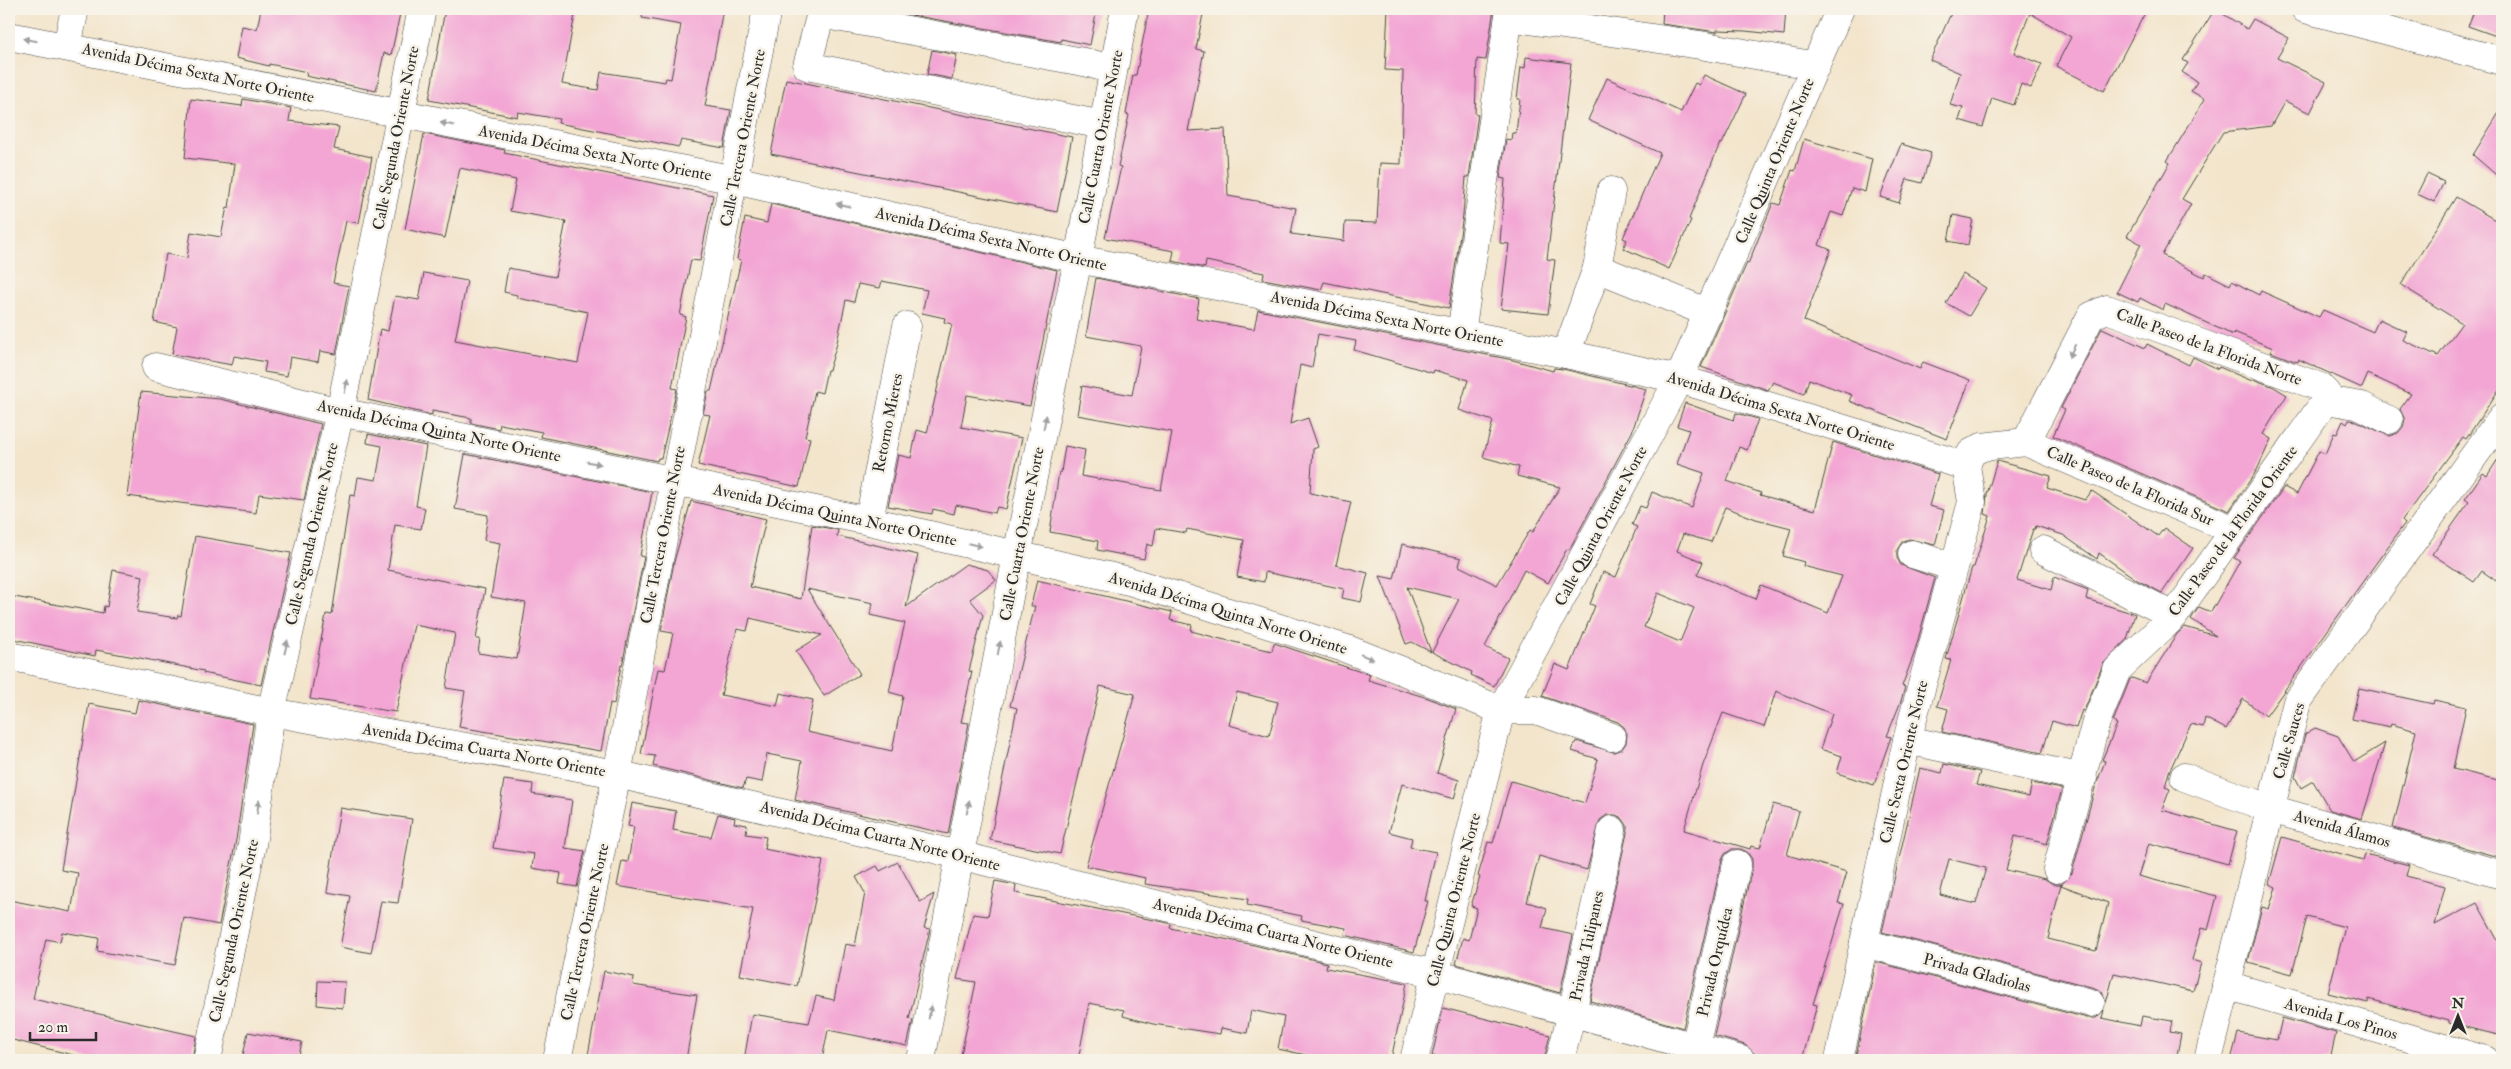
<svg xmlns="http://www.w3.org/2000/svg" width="2511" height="1069" font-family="'IM FELL Double Pica',serif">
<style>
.building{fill:#f3a6d4;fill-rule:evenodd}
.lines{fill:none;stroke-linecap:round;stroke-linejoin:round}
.minor-casing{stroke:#494743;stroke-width:29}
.minor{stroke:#fff;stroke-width:28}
.oneway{fill:#a0a0a0}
.labels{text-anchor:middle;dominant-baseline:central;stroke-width:5;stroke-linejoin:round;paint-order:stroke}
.street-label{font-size:16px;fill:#2b2b2b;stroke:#f7f3e8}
</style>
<rect width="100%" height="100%" fill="#f7f3e8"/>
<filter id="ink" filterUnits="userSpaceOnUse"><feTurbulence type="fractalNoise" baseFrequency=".02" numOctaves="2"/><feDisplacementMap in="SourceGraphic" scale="10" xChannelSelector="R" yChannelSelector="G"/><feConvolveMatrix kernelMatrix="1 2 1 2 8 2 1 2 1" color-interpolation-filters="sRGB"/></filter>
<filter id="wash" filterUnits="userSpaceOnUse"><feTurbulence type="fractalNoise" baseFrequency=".0096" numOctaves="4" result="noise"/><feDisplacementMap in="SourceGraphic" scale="20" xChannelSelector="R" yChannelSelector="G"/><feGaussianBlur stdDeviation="1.12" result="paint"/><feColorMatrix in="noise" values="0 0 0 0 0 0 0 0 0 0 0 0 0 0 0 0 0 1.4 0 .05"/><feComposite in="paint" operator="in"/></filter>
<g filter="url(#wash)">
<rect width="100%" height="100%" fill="#f3e5cc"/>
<g id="blocks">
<g class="building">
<polygon points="261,9 401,9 391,55 384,53 376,91 306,76 307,72 269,64 269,66 236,58 242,26 257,29"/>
<polygon points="445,9 576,9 562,84 598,90 601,72 665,82 666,78 671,79 681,25 642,18 643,9 723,9 705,106 731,110 724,148 681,140 679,147 558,123 559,119 518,112 517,117 429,100"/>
<polygon points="900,9 1097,9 1090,45 1061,39 1061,42 900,13"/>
<polygon points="1149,9 1175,9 1203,14 1196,49 1204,51 1188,131 1225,129 1228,196 1296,208 1291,234 1344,241 1345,222 1377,223 1380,163 1401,164 1403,71 1385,70 1388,9 1494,9 1486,60 1477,59 1475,114 1478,114 1469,177 1466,177 1463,215 1449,308 1324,282 1321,290 1263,279 1264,273 1206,261 1205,268 1172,261 1174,251 1105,238 1121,167 1118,166 1129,115 1126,114 1133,75 1136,75"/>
<polygon points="1663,9 1786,9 1784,35 1745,31 1717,30 1717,32 1662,24"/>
<polygon points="1953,9 2147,9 2104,91 2056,66 2071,37 2030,13 2014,53 2042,64 2031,88 2021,84 2014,105 1992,98 1983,127 1959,120 1963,108 1950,105 1960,73 1930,60"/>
<path d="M 2215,9 L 2247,29 L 2253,19 L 2289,38 L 2277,58 L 2326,82 L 2310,113 L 2285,101 L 2271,126 L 2223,132 L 2182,199 L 2191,204 L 2162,255 L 2204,277 L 2206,273 L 2230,285 L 2232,281 L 2259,295 L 2261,291 L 2319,317 L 2323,310 L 2373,332 L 2379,319 L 2407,332 L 2403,340 L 2438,356 L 2462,323 L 2401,285 L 2456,197 L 2502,224 L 2502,385 L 2466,439 L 2463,437 L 2402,520 L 2405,523 L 2266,716 L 2243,699 L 2226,729 L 2205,718 L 2203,727 L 2191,724 L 2169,772 L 2165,787 L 2170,789 L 2162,810 L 2237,831 L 2228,864 L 2149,843 L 2138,876 L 2217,896 L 2208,930 L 2201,928 L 2192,960 L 2201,963 L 2193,991 L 2114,973 L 2106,1003 L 2102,992 L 2095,988 L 1882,932 L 1920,768 L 1942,773 L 1944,764 L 1980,772 L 1976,785 L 2029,797 L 2032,783 L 2062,789 L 2047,844 L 2015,836 L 2006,870 L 2045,879 L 2053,884 L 2061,884 L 2048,939 L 2096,951 L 2108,903 L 2061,885 L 2072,873 L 2095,788 L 2105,761 L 2102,760 L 2117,724 L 2113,722 L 2130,679 L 2132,678 L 2146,683 L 2177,634 L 2185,627 L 2216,636 L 2191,619 L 2199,607 L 2211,612 L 2240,561 L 2234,558 L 2284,487 L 2297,494 L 2319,451 L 2325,454 L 2334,433 L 2337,434 L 2343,421 L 2347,424 L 2349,420 L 2357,421 L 2389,436 L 2398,433 L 2403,427 L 2405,420 L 2400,409 L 2411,394 L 2368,374 L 2362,388 L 2298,359 L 2297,362 L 2276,354 L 2270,352 L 2273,348 L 2234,332 L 2233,335 L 2165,304 L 2163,310 L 2140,298 L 2138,302 L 2117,292 L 2141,244 L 2127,236 L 2170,163 L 2167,161 L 2205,99 L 2191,91 L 2197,82 L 2182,72 L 2188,63 L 2183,60 ZM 1949,859 L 1986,868 L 1976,904 L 1940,895 Z"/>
<polygon points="2475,9 2502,9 2502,38 2468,26"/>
<polygon points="932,50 957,55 952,79 927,74"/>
<polygon points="1526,57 1571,63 1547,259 1555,260 1548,314 1501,309 1509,244 1500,243 1505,179 1500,178 1506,139 1511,140 1512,133 1516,133 1520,99 1517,99 1521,67 1525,68"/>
<polygon points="1704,75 1746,94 1722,144 1720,143 1689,219 1691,220 1669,269 1623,248 1627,240 1623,238 1660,153 1588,120 1607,78 1681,112 1695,83 1699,85"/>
<polygon points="786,79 1072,137 1057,212 771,154"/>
<polygon points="191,99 242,106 243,99 291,108 289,121 339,127 334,149 372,157 359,223 346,221 333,283 349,286 336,354 320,351 318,362 290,357 287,376 264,372 266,362 234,356 232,365 172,354 177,327 154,322 166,254 187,258 191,232 221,237 227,207 229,208 235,164 185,158"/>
<polygon points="2502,108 2502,180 2473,155"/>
<polygon points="424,134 505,150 504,153 713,195 700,261 691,260 680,315 686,317 672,388 677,389 661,458 658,458 657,461 541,437 542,432 500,424 499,429 471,423 471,418 432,411 432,415 368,400 380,329 388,331 395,296 419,300 424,273 467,281 455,340 578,363 588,312 517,298 517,295 504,292 508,268 555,277 566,221 510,211 516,180 460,168 445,238 405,229"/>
<polygon points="1804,139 1872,159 1865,192 1852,188 1843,216 1831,212 1819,245 1831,250 1804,321 1920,369 1923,362 1970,380 1947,439 1849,401 1852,395 1809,379 1804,394 1773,382 1768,390 1701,367 1747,263 1748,264 1773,203 1780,205 1792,170 1795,171"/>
<polygon points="1901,144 1931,153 1922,183 1907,179 1899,203 1880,197"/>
<polygon points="2427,174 2444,182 2434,202 2417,194"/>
<polygon points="771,204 1057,270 1030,406 967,395 961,427 1022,438 1006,509 997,507 995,513 956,505 954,514 933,509 932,514 888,506 898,455 911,458 917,430 927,433 952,324 944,322 945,318 922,313 927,290 882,281 880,288 858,284 854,302 846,300 836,347 829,370 827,370 822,393 815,391 805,437 810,438 799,487 698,465 710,415 703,414 708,391 711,391 741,260 737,259 745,218 767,223"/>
<polygon points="1953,215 1973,219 1968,245 1948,241"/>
<polygon points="1963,274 1986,288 1969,316 1946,303"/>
<polygon points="1096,278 1199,299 1196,319 1254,329 1258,310 1513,360 1553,371 1554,368 1563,369 1646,389 1632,432 1569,550 1567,549 1548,583 1524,570 1485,647 1508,658 1494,686 1471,675 1472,672 1432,652 1459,599 1407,587 1431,652 1412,642 1406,644 1380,576 1394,579 1402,544 1461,558 1459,566 1497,585 1530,530 1533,532 1560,487 1517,476 1519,467 1483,457 1493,421 1459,410 1468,380 1434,370 1433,373 1354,350 1356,341 1318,334 1312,368 1300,365 1290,424 1308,418 1318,447 1313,449 1310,493 1351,502 1336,565 1368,573 1361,602 1342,598 1344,589 1265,572 1264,582 1237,577 1244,540 1187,529 1186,533 1156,528 1153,546 1147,544 1144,559 1097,550 1098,541 1050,532 1059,472 1061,472 1065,446 1085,450 1081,476 1161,490 1172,432 1077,415 1082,386 1132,395 1141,346 1086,336"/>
<polygon points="2102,328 2145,348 2147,344 2189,365 2193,357 2218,369 2219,367 2252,381 2253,379 2274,387 2287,395 2263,434 2271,439 2257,470 2229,511 2053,436 2065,410 2061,408"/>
<polygon points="141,392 220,399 321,424 304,500 259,494 256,513 127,496"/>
<path d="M 1685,403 L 1734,420 L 1736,413 L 1758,419 L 1747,450 L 1739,447 L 1727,481 L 1761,493 L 1760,495 L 1815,510 L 1833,442 L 1938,474 L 1929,506 L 1944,510 L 1935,545 L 1909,539 L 1902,542 L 1897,550 L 1897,558 L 1901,565 L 1935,578 L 1914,654 L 1902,686 L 1905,687 L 1901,701 L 1887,736 L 1891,737 L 1874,785 L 1837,773 L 1842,756 L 1820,749 L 1832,714 L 1776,691 L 1764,727 L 1723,713 L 1703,765 L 1684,830 L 1750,849 L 1751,846 L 1760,848 L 1773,804 L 1799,811 L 1787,855 L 1847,872 L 1838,903 L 1844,904 L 1813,1004 L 1817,1005 L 1802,1060 L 1776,1060 L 1755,1054 L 1745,1045 L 1714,1036 L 1752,868 L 1752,859 L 1747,852 L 1741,849 L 1732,849 L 1725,854 L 1722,860 L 1683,1028 L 1590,1001 L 1627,833 L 1627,825 L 1622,818 L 1616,815 L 1607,815 L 1600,820 L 1587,870 L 1539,856 L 1527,902 L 1547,908 L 1542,928 L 1573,935 L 1560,993 L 1456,964 L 1463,938 L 1469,940 L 1477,908 L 1471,906 L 1480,877 L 1478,876 L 1488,842 L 1493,843 L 1511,781 L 1585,803 L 1598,759 L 1572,751 L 1576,741 L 1614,752 L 1622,749 L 1626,743 L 1627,734 L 1624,727 L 1618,722 L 1542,696 L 1555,664 L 1569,670 L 1595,606 L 1590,604 L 1603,572 L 1616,577 L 1637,527 L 1632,525 L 1640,506 L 1646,508 L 1652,492 L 1692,508 L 1704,473 L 1677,464 L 1689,430 L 1677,426 ZM 1725,507 L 1756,519 L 1791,528 L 1783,556 L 1804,562 L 1803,566 L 1842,576 L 1828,613 L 1761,585 L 1756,599 L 1697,575 L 1703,562 L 1677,551 L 1683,534 L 1711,542 ZM 1658,593 L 1694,608 L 1680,642 L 1644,627 Z"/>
<polygon points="368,434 426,446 416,506 425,508 421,529 395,525 388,570 485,589 476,639 480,639 478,653 517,659 526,603 491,597 500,543 484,540 488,515 455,509 465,454 652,492 640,556 644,557 622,666 621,665 614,704 610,703 601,751 459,727 465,691 446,688 455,633 414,625 396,712 310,699 326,614 332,615 350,495 355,496 358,477 376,480 382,446 367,443"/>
<polygon points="2502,453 2502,585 2482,571 2474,582 2432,554 2469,502 2465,499 2483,473 2487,476"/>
<polygon points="1997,461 2051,476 2047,488 2085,500 2092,491 2158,536 2164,528 2193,548 2162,593 2137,580 2099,553 2097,559 2063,535 2036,526 2035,529 2033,529 2017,580 2051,590 2054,577 2088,590 2086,599 2135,614 2127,639 2103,664 2084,711 2082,710 2076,728 2052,721 2042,753 1942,732 1948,709 1937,706 1951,660 1946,659 1972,567 1974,567 1990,516 1985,514 1987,494"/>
<path d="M 691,501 L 766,519 L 750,587 L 801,599 L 812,525 L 838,530 L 837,536 L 918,555 L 906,607 L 966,564 L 988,570 L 996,580 L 970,599 L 983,615 L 969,671 L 972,672 L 961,722 L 969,723 L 948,834 L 795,800 L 802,761 L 767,754 L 762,782 L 746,779 L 743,788 L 653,766 L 655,756 L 641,754 L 658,669 L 665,670 L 673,633 L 661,631 L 674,562 ZM 807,589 L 873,603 L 870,615 L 905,623 L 889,692 L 903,696 L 892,751 L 807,732 L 813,700 L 780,693 L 777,706 L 721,695 L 737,629 L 747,631 L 750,618 L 822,635 L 796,651 L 824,696 L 860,674 Z"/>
<polygon points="195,536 291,553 261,685 203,673 204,671 140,658 96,650 95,656 9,638 9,596 103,613 104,606 107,607 113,570 143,576 137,612 177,618 178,615 181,616"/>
<path d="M 1037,580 L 1172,612 L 1170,620 L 1192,625 L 1191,631 L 1221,639 L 1272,651 L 1274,643 L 1370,675 L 1368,680 L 1428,698 L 1456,709 L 1437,773 L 1459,780 L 1454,799 L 1402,784 L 1389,832 L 1412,838 L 1410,847 L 1436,852 L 1425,901 L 1428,901 L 1414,952 L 1345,935 L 1346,928 L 1301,920 L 1302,916 L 1247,905 L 1248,899 L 1145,884 L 1146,878 L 1086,866 L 1135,694 L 1100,686 L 1060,854 L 990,840 L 1017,708 L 1010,706 L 1035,606 L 1031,606 ZM 1237,692 L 1278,702 L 1269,736 L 1229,725 Z"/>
<polygon points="2359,688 2433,704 2434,700 2466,707 2453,769 2502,781 2502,858 2393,828 2416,731 2391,724 2390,727 2352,719"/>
<polygon points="138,700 253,724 236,840 219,925 184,918 175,965 97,951 99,938 62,932 60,942 46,939 33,999 196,1036 192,1060 93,1060 9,1039 9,940 12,922 9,921 9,900 71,912 78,873 61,870 89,704 135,713"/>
<polygon points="2315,728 2338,736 2354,762 2385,743 2362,819 2330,810 2313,781 2301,788 2295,777 2305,734"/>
<polygon points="504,780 533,784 532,794 572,800 565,848 585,851 577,887 559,884 561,873 532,868 534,854 493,848"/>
<polygon points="632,803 676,811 673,830 711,837 718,814 735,818 734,823 747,825 746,834 766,837 764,849 823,861 797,986 740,975 753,909 617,886 622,861 628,862 634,827 628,826"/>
<polygon points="340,808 412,819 398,903 381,901 371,953 340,947 350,896 327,892"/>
<polygon points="2282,837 2363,860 2365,854 2409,865 2406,876 2445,886 2435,925 2477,903 2502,948 2502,1036 2449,1023 2449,1021 2369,999 2368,1003 2328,993 2345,927 2307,917 2292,974 2248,962 2262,907 2269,909 2276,887 2269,884"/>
<polygon points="898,862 920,902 934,894 924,928 930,929 909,1019 913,1020 907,1046 828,1030 822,1060 744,1060 752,1014 809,1023 816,996 834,1000 845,944 855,946 865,893 856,877 877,866 880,871"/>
<polygon points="995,881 1016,885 1015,893 1164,922 1171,924 1170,928 1254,945 1327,963 1326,968 1407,983 1391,1060 1319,1060 1320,1058 1278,1049 1284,1017 1251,1010 1247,1033 1221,1028 1220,1034 1153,1024 1123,1016 1124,1010 1089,1003 1078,1060 960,1060 976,982 957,979 973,914 988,916"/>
<polygon points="1876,962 2087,1018 2096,1018 2104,1010 2102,1018 2140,1026 2142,1016 2172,1021 2170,1032 2181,1034 2176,1060 1855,1060"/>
<polygon points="604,971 634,977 633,985 697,995 686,1060 587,1060"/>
<polygon points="318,981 345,982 343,1008 317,1005"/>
<polygon points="1443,1008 1550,1035 1544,1060 1450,1060 1432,1056"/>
<polygon points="2282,1018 2336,1033 2330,1060 2231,1060 2238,1033 2277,1040"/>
<polygon points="248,1032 302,1042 298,1060 242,1060"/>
</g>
</g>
</g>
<g filter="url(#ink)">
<use href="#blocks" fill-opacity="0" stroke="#494743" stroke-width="1"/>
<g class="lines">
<defs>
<g id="minor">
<polyline points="822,9 807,66 1103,125"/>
<polyline points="2305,9 2502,61"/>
<polyline points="820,14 1089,63 1113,70"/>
<polyline points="1509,17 1700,45 1816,66"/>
<polyline points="9,36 735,180 1078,259 1566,354 1679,379 1966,466"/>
<polyline points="67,46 75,9"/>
<polyline points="1611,191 1597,268 1709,313"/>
<polyline points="1461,333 1510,9"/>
<polyline points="1566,354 1597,268"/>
<polyline points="156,367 340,412 869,521 1129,581 1347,649 1501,710 1536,710 1612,737"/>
<polyline points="2326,400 2362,406 2389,420"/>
<polyline points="2026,442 2091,316 2107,309 2320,387 2326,393 2326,400 2174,616 2117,670 2096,722 2057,869"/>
<polyline points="1966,466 1971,453 1982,447 2026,442 2234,530"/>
<polyline points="869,521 907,326"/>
<polyline points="2043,550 2174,616"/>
<polyline points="1912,554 1954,567"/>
<polyline points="9,656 271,712 617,774 959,855 1435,974 1741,1060"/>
<polyline points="1907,740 2083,778"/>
<polyline points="2184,777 2271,809 2502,875"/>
<polyline points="1864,943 2091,1003"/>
<polyline points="2226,985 2485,1060"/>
<polyline points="207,1060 252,845 271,712 340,412 422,9"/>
<polyline points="557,1060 617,774 767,9"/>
<polyline points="921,1060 1017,555 1078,259 1125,9"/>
<polyline points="1414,1060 1501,710 1679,379 1840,9"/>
<polyline points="1560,1060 1572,1012 1612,830"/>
<polyline points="1692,1060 1737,864"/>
<polyline points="1839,1060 1907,740 1972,502 1966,466"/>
<polyline points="2208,1060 2297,702 2502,417"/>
</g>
</defs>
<use href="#minor" class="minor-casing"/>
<use href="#minor" class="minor"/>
</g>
<defs><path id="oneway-solid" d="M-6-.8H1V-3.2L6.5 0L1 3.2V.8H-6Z" transform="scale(1.25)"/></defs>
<g class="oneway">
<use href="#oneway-solid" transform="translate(30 40) rotate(-170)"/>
<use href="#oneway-solid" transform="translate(447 124) rotate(-169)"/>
<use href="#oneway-solid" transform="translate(843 205) rotate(-167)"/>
<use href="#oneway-solid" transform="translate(2072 351) rotate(117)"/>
<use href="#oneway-solid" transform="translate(346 386) rotate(-79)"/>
<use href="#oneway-solid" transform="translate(1045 422) rotate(-78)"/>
<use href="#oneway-solid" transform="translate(594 463) rotate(11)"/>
<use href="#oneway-solid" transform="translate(975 545) rotate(13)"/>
<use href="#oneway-solid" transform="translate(286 647) rotate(-77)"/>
<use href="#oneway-solid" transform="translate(999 648) rotate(-79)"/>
<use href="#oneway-solid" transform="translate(1367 657) rotate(22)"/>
<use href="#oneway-solid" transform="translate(258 807) rotate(-81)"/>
<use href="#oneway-solid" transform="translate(968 807) rotate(-79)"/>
<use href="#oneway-solid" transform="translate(930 1012) rotate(-79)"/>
</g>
</g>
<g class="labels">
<g class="street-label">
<text transform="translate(198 73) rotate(12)">Avenida Décima Sexta Norte Oriente</text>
<text transform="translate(1101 137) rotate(-79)">Calle Cuarta Oriente Norte</text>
<text transform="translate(396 138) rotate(-79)">Calle Segunda Oriente Norte</text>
<text transform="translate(743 138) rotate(-79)">Calle Tercera Oriente Norte</text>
<text transform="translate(595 153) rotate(11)">Avenida Décima Sexta Norte Oriente</text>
<text transform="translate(1775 161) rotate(-67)">Calle Quinta Oriente Norte</text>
<text transform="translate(991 239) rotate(13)">Avenida Décima Sexta Norte Oriente</text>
<text transform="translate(1387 319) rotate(11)">Avenida Décima Sexta Norte Oriente</text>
<text transform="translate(2209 347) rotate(20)">Calle Paseo de la Florida Norte</text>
<text transform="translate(1781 411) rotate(17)">Avenida Décima Sexta Norte Oriente</text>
<text transform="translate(888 423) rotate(-79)">Retorno Mieres</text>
<text transform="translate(439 431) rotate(12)">Avenida Décima Quinta Norte Oriente</text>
<text transform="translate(2130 486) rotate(23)">Calle Paseo de la Florida Sur</text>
<text transform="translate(835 515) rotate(12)">Avenida Décima Quinta Norte Oriente</text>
<text transform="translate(1601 526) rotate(-62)">Calle Quinta Oriente Norte</text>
<text transform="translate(2233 531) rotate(-54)">Calle Paseo de la Florida Oriente</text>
<text transform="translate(312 534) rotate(-77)">Calle Segunda Oriente Norte</text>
<text transform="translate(1022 534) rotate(-79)">Calle Cuarta Oriente Norte</text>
<text transform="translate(663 535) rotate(-79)">Calle Tercera Oriente Norte</text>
<text transform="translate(1228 613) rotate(17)">Avenida Décima Quinta Norte Oriente</text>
<text transform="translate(2289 741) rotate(-74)">Calle Sauces</text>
<text transform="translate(484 750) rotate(10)">Avenida Décima Cuarta Norte Oriente</text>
<text transform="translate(1904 762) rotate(-77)">Calle Sexta Oriente Norte</text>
<text transform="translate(2342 829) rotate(16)">Avenida Álamos</text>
<text transform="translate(880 836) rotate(14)">Avenida Décima Cuarta Norte Oriente</text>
<text transform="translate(1454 900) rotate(-76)">Calle Quinta Oriente Norte</text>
<text transform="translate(234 931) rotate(-78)">Calle Segunda Oriente Norte</text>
<text transform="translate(585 932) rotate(-78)">Calle Tercera Oriente Norte</text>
<text transform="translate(1273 933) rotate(14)">Avenida Décima Cuarta Norte Oriente</text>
<text transform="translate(1587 946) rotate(-78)">Privada Tulipanes</text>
<text transform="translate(1715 962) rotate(-77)">Privada Orquídea</text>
<text transform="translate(1977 973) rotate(15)">Privada Gladiolas</text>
<text transform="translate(2341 1019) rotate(16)">Avenida Los Pinos</text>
</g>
</g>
<rect width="2511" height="1069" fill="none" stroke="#f7f3e8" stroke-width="30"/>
<g transform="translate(2458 1016)" stroke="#f7f3e8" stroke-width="4" paint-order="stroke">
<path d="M0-4L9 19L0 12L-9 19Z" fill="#2b2b2b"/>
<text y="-8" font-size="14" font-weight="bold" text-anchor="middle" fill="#2b2b2b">N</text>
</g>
<path d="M30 1032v8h66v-8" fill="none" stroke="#2b2b2b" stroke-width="2.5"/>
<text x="38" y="1032" font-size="15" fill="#2b2b2b" stroke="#f7f3e8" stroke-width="4" paint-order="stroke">20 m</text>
</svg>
